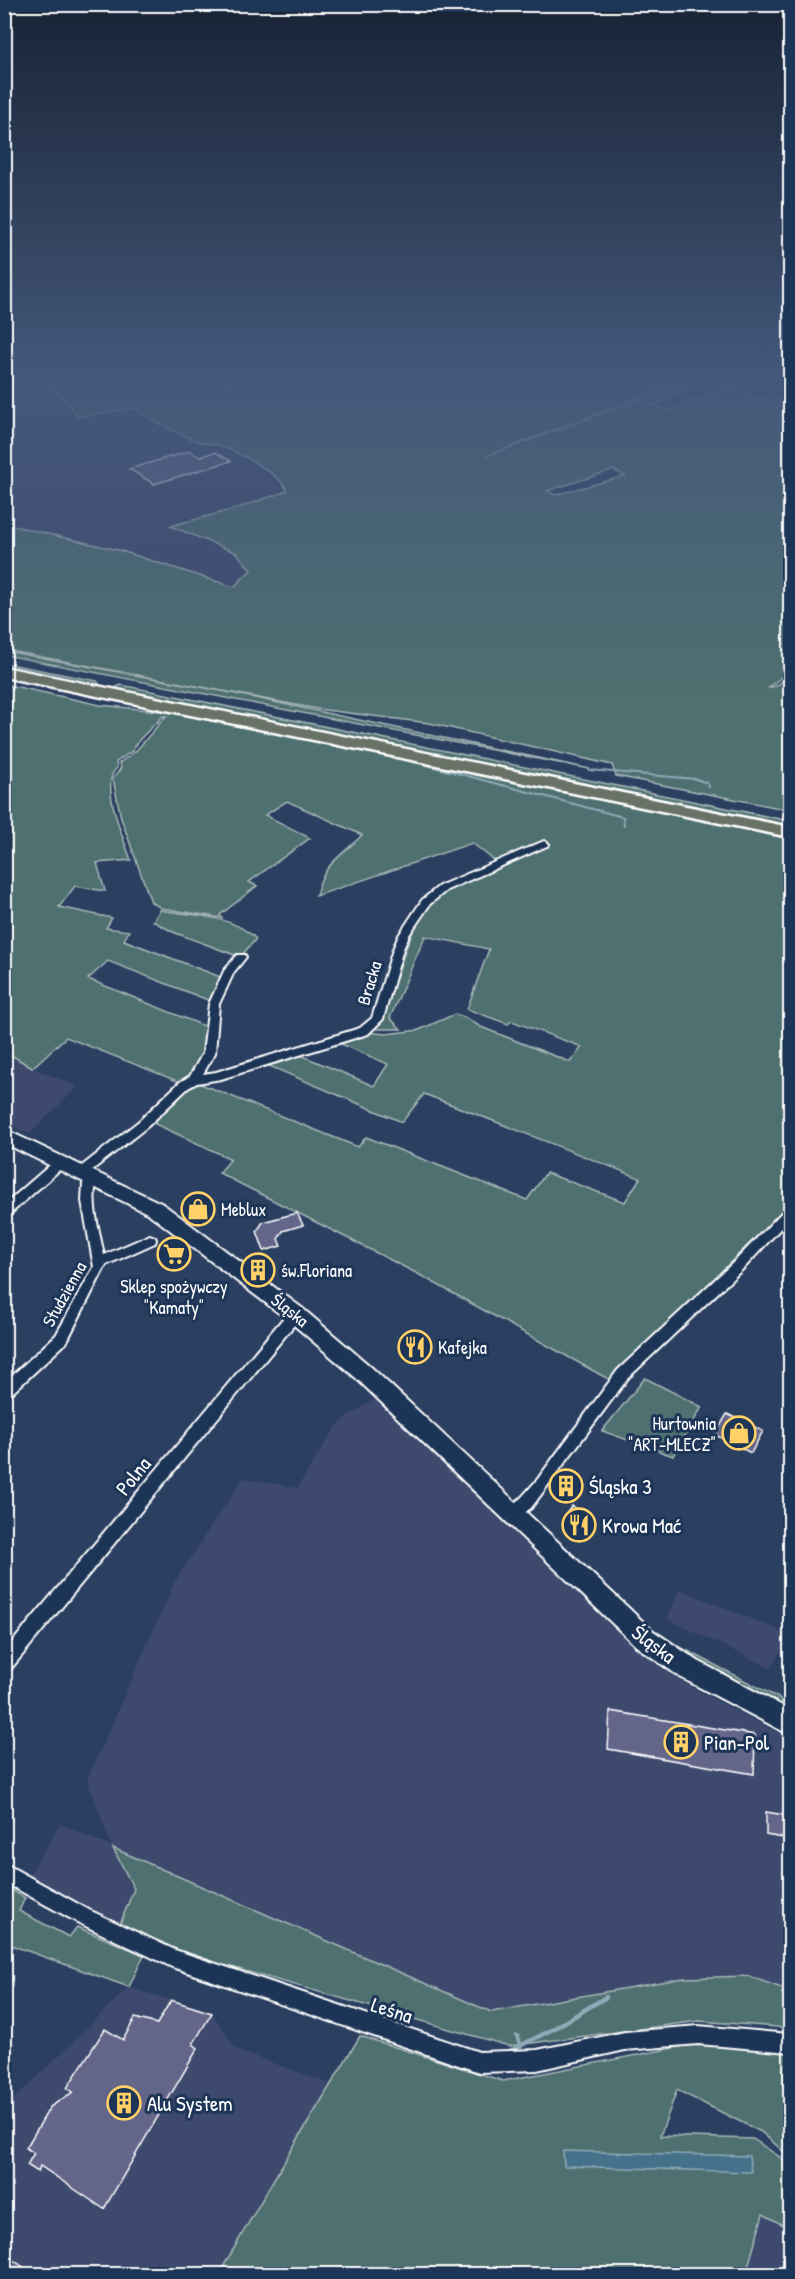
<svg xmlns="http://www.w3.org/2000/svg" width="795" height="2279" font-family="'Patrick Hand',sans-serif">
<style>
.built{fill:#3c4a6d}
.green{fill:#507070;stroke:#a8b8b8;stroke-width:1.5;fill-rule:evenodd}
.water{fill:#45718b;stroke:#8faab9;stroke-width:1.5}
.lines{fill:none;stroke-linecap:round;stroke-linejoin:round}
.stream-far1{stroke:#8faab9;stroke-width:2}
.stream{stroke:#8faab9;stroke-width:4.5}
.building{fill:#636589;stroke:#fff;stroke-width:1.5}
.street-casing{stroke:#fff;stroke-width:4}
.secondary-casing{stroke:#fff;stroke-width:4}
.highway-casing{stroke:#fff;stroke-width:5}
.street{fill:#1d3557;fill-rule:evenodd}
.secondary{fill:#1d3557;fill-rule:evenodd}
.highway{fill:#697266;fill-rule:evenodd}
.labels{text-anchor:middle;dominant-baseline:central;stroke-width:6;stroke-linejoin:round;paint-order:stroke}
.street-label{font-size:18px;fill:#fff;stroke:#1d3557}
.poi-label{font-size:18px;fill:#fff;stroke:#1d3557;text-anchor:start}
.near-street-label{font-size:21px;fill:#fff;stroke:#1d3557}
.near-poi-label{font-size:21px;fill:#fff;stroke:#1d3557;text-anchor:start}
</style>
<rect width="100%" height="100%" fill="#2b3f61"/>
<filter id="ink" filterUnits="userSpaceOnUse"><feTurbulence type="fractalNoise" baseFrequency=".0167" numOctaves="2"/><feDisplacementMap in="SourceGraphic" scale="12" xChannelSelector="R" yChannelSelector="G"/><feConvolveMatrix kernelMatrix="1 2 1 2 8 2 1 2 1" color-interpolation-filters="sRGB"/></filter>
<g filter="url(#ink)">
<g class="built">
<polygon points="45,384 65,400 78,417 134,408 159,424 200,442 230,450 255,463 285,485 287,491 278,496 171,526 237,553 251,570 234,587 118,550 5,524 5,389"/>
<polygon points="4,1051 32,1068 78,1086 30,1134 5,1124"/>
<polygon points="375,1398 623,1637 665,1670 698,1691 790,1739 790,1991 748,1976 684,1978 491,2012 114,1848 134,1889 120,1924 87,1910 29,1875 60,1824 112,1847 87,1780 175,1581 243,1478 297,1488 335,1428 351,1413 353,1414"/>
<polygon points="680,1589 790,1635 790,1638 770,1668 667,1619"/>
<polygon points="129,1987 212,2013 237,2050 331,2084 219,2274 5,2274 5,2108"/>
<polygon points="763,2214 790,2229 790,2274 746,2274"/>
</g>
<g class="green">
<path d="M 42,381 L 681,381 L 487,456 L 690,381 L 706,383 L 653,405 L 670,410 L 724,389 L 711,383 L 747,381 L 729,387 L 771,402 L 790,396 L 790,670 L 768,688 L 778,685 L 790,673 L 790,810 L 616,776 L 612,765 L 429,723 L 317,709 L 5,650 L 5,524 L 118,550 L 234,587 L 251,570 L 237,553 L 170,526 L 235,509 L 287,491 C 283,476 239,452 223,447 C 216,444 208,444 200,442 C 177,434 154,422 134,408 L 78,417 L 65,400 ZM 613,470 L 625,476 L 555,495 L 547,491 Z"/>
<polygon points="5,651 227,692 590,769 5,655"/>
<polygon points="4,663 97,681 100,685 90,686 5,669"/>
<path d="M 4,684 L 100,705 L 167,712 L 790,839 L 790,1204 L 610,1380 L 418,1274 L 219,1173 L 231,1159 L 151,1122 L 179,1093 L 196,1082 L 358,1147 L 366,1137 L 527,1200 L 546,1173 L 625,1202 L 640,1178 L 424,1094 L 402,1122 L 262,1063 L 296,1053 L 374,1086 L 388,1064 L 334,1041 L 365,1032 L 386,1034 L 419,1030 L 455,1014 L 464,1017 L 481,1027 L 570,1062 L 582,1047 L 512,1021 L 508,1024 L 467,1009 L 489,949 L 425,936 L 390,1018 L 401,1029 L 371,1029 C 400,995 398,943 428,908 C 433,902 438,896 445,892 L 441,887 L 496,862 L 472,843 L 316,896 C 322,864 341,857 362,835 L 287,801 L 265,815 L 310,838 L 249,882 L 257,886 L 220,915 L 222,918 L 161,908 L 151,902 L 121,818 L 113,779 L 121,768 L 119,763 L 135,752 L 166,716 L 163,716 L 140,739 L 132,751 L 116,762 L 117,768 C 99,781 124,841 131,860 L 97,863 L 105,891 L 75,886 L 59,907 L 112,918 L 106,928 L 129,931 L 124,940 L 223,978 L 213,1002 L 108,961 L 88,979 L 209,1028 C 207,1050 202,1070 182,1083 L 66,1037 L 32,1068 L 5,1051 Z"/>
<polygon points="121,685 790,821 790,829 116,692 112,689"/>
<path d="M 160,910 C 190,915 234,915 256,939 L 240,957 L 173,932 L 153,921 Z"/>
<polygon points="645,1378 702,1407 673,1456 602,1431"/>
<polygon points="663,1638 790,1704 790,1716 693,1665"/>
<polygon points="113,1848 491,2012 684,1978 748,1976 790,1991 790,2028 699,2021 509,2046 171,1950 120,1924 134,1889"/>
<polygon points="5,1886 25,1898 19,1911 69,1937 77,1927 144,1955 129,1987 5,1943"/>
<polygon points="360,2036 503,2081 699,2043 790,2050 790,2157 761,2132 677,2090 660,2136 753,2139 790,2164 790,2229 763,2214 746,2274 219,2274 274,2179"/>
</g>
<polygon class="water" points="563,2151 749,2156 751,2172 564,2166"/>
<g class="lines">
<g class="stream-far1">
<polyline points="407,760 623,817 624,825"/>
<polyline points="589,770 696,779 707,783 709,787"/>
</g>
<g class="stream">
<polyline points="517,2036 521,2046"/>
<polyline points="510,2051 553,2029 606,1997"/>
</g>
</g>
<g class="building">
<polygon points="190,451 199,457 215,452 231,461 154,484 129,469"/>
<polygon points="197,1200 211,1208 200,1220 185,1211"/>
<polygon points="297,1213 303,1225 283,1231 278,1239 281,1246 264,1251 257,1231 263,1222"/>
<polygon points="171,1245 187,1255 177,1264 161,1254"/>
<polygon points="727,1414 763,1431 751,1453 715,1435"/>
<polygon points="572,1506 592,1518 578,1536 568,1529 574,1521 565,1515"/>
<polygon points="610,1711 755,1735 754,1774 608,1749"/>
<polygon points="766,1812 790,1816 790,1839 766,1835"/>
<polygon points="171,2000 212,2013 193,2044 198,2048 104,2209 40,2166 38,2172 27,2165 34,2153 26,2148 50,2107 73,2092 67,2088 105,2029 123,2040 135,2018 157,2024"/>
<polygon points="10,2258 34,2274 4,2274 4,2267"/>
</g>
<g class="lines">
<defs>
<g id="street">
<polygon points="544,841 549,844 547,846 447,890 430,904 409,935 403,949 383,1019 368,1034 221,1079 197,1083 188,1088 147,1127 86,1175 78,1175 76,1172 78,1169 139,1121 180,1082 190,1076 203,1053 209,1004 224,971 237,955 245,955 246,957 234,972 219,1004 215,1053 203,1074 216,1072 360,1028 372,1018 393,949 399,935 422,900 439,886"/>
<polygon points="61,1158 65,1159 67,1162 65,1165 8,1216 4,1217 4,1205 57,1159"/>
<path d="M 93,1173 L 99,1177 C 88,1196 100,1234 104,1255 L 150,1235 L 155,1237 L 156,1240 L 155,1243 L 106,1265 L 66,1343 L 9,1396 L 4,1398 L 4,1383 L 56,1335 L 94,1267 L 82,1201 L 83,1183 L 89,1174 Z"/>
<path d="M 790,1206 L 790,1218 L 747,1265 L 628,1378 L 531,1508 C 523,1513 516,1522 506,1519 L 504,1514 L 506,1509 L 521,1498 L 537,1480 L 618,1370 L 737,1259 L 786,1208 Z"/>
<polygon points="295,1309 300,1310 302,1314 300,1318 10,1670 4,1672 4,1652 290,1310"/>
<polygon points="4,1863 89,1910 175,1950 479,2052 537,2050 625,2032 698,2026 790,2034 790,2052 698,2044 625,2050 537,2070 479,2072 172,1967 77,1922 4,1882"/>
</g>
<polygon id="secondary" points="4,1129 163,1204 302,1308 370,1366 652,1630 698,1661 790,1710 790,1735 680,1677 636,1646 356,1378 288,1320 149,1214 4,1143"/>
<polygon id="highway" points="4,667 790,827 790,837 4,677"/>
</defs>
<use href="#street" class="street-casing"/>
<use href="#secondary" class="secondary-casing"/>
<use href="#highway" class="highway-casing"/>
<use href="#street" class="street"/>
<use href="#secondary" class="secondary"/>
<use href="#highway" class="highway"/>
</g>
</g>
<linearGradient id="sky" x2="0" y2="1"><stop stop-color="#182335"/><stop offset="0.54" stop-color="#44587b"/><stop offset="1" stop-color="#44587b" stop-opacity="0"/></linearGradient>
<rect width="795" height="700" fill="url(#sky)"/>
<defs>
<symbol id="shop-ring" viewBox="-11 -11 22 22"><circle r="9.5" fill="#1d3557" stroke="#ffd166" stroke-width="1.5"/><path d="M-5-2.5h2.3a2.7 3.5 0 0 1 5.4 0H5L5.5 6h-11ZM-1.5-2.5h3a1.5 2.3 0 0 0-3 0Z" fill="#ffd166"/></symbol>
<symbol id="supermarket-ring" viewBox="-11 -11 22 22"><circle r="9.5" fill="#1d3557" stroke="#ffd166" stroke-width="1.5"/><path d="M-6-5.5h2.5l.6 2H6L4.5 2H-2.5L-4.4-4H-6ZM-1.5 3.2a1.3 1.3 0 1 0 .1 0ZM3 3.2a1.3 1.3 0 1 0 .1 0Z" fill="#ffd166"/></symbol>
<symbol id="building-ring" viewBox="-11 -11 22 22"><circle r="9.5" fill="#1d3557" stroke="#ffd166" stroke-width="1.5"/><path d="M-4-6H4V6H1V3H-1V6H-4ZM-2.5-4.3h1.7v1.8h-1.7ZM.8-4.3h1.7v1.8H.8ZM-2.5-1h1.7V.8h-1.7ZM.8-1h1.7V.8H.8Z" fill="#ffd166"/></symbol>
<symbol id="restaurant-ring" viewBox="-11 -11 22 22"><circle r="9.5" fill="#1d3557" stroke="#ffd166" stroke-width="1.5"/><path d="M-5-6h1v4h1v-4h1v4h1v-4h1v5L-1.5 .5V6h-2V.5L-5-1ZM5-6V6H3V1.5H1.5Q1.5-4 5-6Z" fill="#ffd166"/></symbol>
</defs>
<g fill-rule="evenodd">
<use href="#shop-ring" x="179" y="1190" width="38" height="38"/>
<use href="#supermarket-ring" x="155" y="1235" width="38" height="38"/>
<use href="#building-ring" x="239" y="1251" width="38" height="38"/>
<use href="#restaurant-ring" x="396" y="1328" width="38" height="38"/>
<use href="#shop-ring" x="720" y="1414" width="38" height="38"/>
<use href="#building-ring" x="547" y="1467" width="38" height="38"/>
<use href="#restaurant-ring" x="560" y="1506" width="38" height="38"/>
<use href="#building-ring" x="662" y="1723" width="38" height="38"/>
<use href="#building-ring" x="105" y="2084" width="38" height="38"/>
</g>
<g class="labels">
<g class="street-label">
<text transform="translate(369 983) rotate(-73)">Bracka</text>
<text transform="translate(64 1294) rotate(-61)">Studzienna</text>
<text transform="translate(290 1310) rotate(38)">Śląska</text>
</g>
<g class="poi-label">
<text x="221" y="1209">Meblux</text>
<text x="281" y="1270">św.Floriana</text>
<text x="174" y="1286" text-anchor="middle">Sklep spożywczy<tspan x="174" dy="21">"Kamaty"</tspan></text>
<text x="438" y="1347">Kafejka</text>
<text x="716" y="1423" text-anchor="end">Hurtownia<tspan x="716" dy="21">"ART-MLECZ"</tspan></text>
</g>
<g class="near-street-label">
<text transform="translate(133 1476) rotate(-51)">Polna</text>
<text transform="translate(654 1644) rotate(37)">Śląska</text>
<text transform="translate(392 2010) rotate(18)">Leśna</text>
</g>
<g class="near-poi-label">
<text x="589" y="1486">Śląska 3</text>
<text x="602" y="1525">Krowa Mać</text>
<text x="704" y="1742">Pian-Pol</text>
<text x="147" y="2103">Alu System</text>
</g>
</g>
<rect width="795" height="2279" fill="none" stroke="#1d3557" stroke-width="24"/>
<rect x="12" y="12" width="771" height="2255" fill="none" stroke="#fff" stroke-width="2" filter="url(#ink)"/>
</svg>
